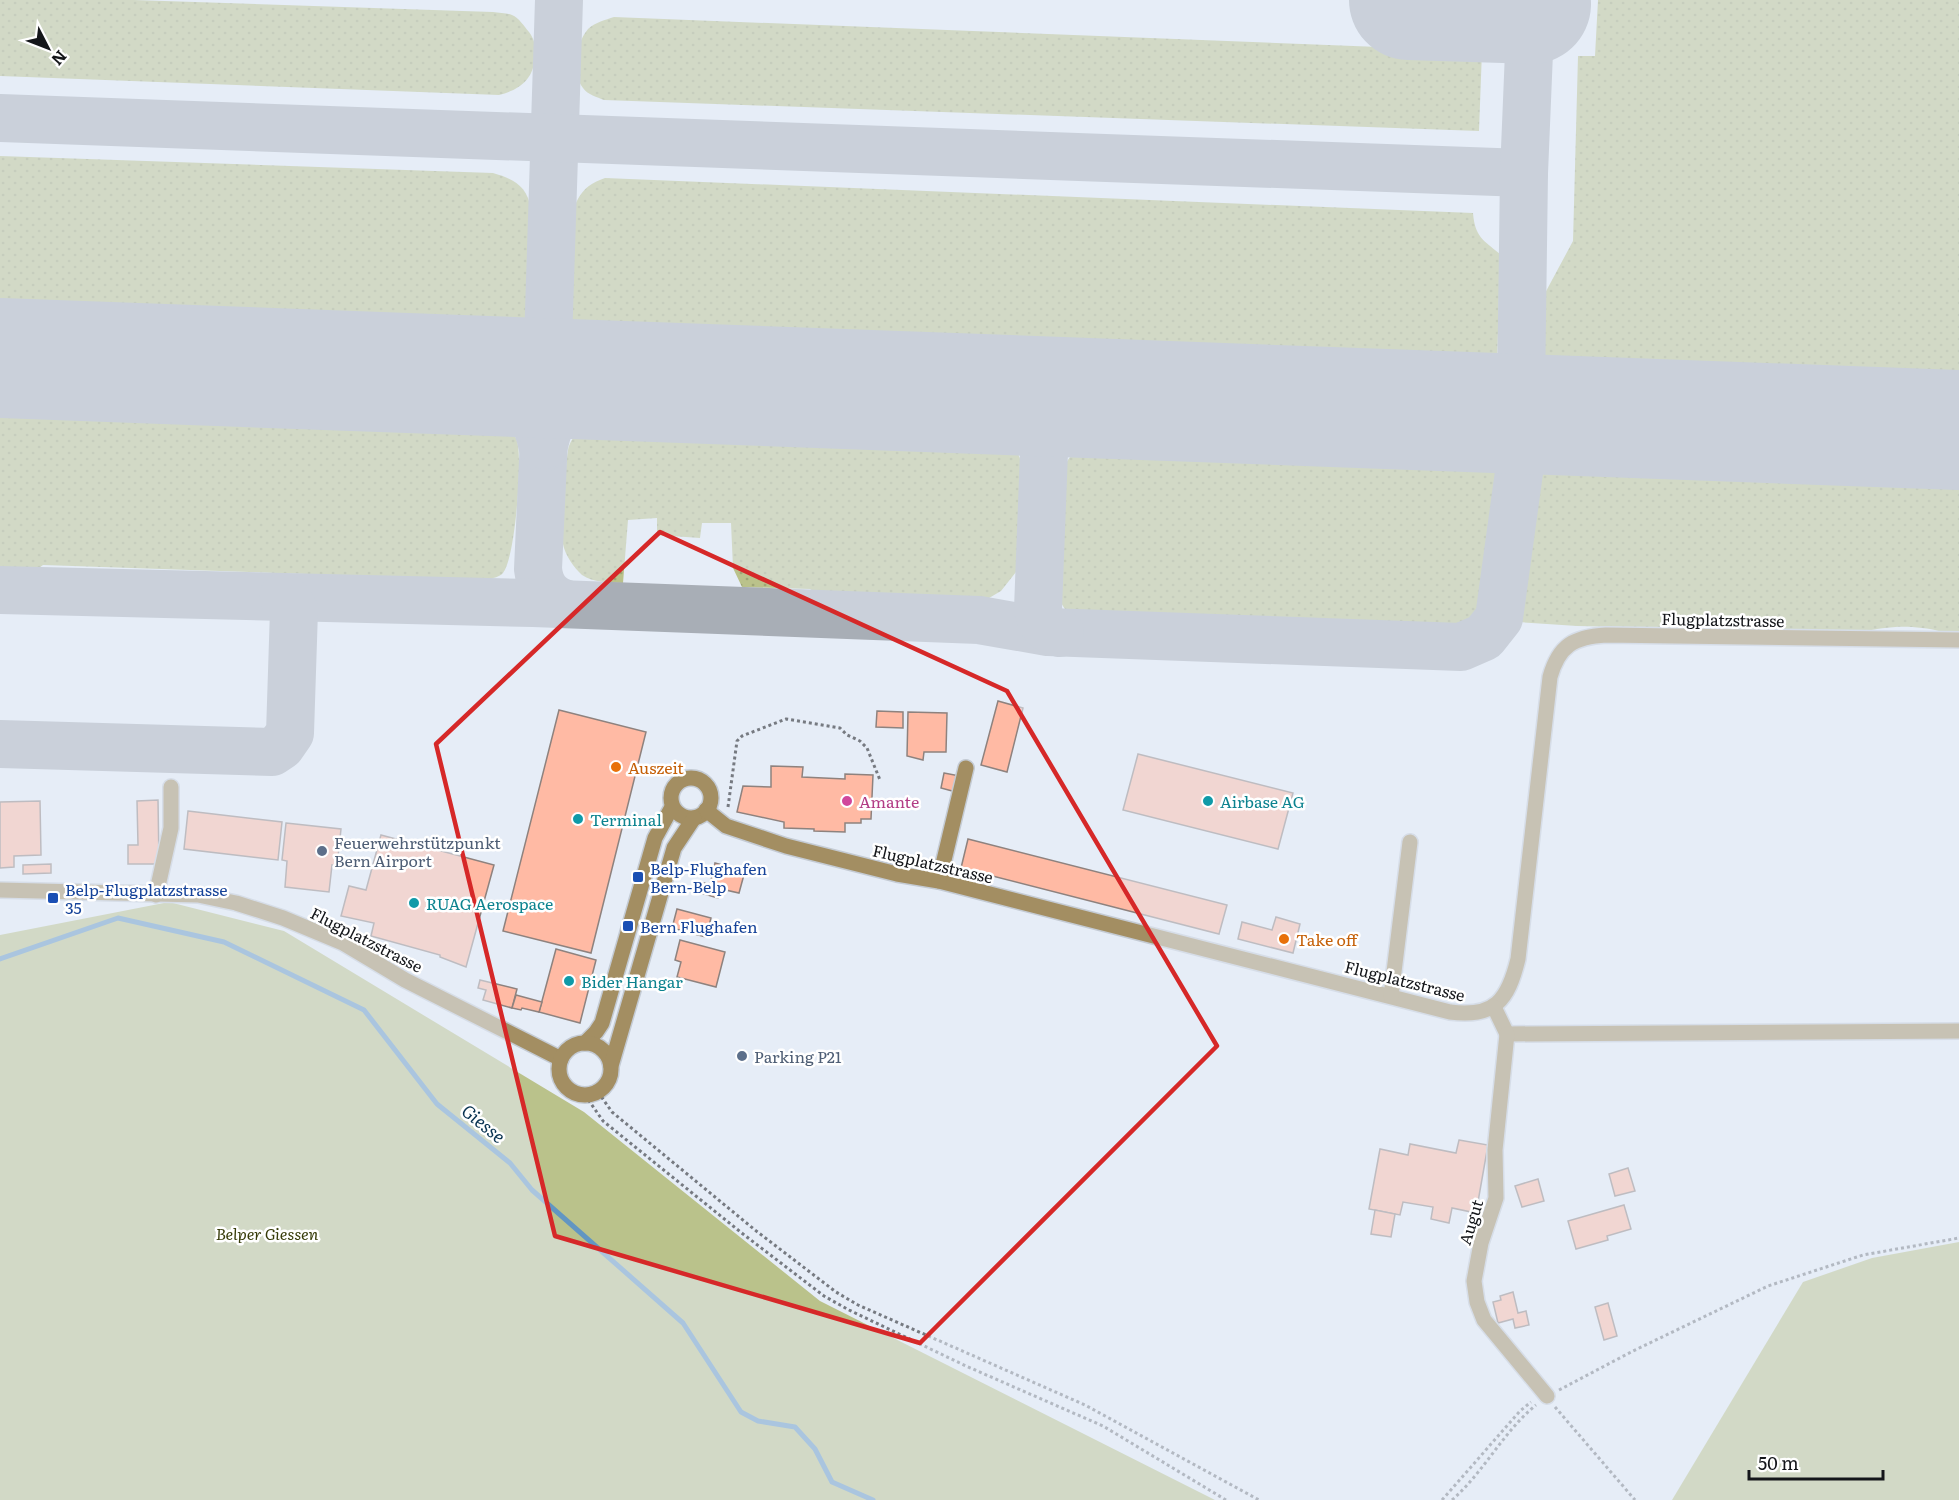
<svg xmlns="http://www.w3.org/2000/svg" width="1959" height="1500" font-family="Literata,serif">
<style>
.grass{fill:url(#grass-dots)}
.green{fill:#bac28b}
.lines{fill:none;stroke-linecap:round;stroke-linejoin:round}
.stream{stroke:#6296c2;stroke-width:5}
.taxiway{stroke:#a8aeb6;stroke-width:48}
.runway{stroke:#a8aeb6;stroke-width:120}
.building{fill:#ffbaa4;stroke:#8e827e;stroke-width:1.5}
.minor-casing{stroke:#c4cbd4;stroke-width:18}
.path{stroke:#767a81;stroke-width:3;stroke-dasharray:3 3;stroke-linecap:butt}
.minor{stroke:#a38e62;stroke-width:15}
.marked{fill:none;stroke:#d62828;stroke-width:4.5;stroke-linejoin:round}
.food-dot{fill:#e8710a;stroke:#fff;stroke-width:2}
.hotel-dot{fill:#d1479c;stroke:#fff;stroke-width:2}
.culture-dot{fill:#0f9aa8;stroke:#fff;stroke-width:2}
.service-dot{fill:#5c6f8a;stroke:#fff;stroke-width:2}
.transit-dot{fill:#1a4fb4;stroke:#fff;stroke-width:2}
.labels{text-anchor:middle;dominant-baseline:central;stroke-width:5;stroke-linejoin:round;paint-order:stroke}
.street-label{font-size:16px;fill:#14161a;stroke:#fff}
.food-label{font-size:16px;fill:#c56008;stroke:#fff;text-anchor:start}
.hotel-label{font-size:16px;fill:#b23c85;stroke:#fff;text-anchor:start}
.culture-label{font-size:16px;fill:#0d838f;stroke:#fff;text-anchor:start}
.service-label{font-size:16px;fill:#4e5e75;stroke:#fff;text-anchor:start}
.transit-label{font-size:16px;fill:#164399;stroke:#fff;text-anchor:start}
.park-label{font-size:16px;font-style:italic;fill:#363b08;stroke:#fff}
.water-label{font-size:18px;font-style:italic;fill:#093351;stroke:#fff}
</style>
<defs>
<pattern id="grass-dots" width="8" height="8" patternUnits="userSpaceOnUse" patternTransform="scale(1.5)"><rect width="8" height="8" fill="#bac28b"/><path d="M2 2h.1M6 6h.1" fill="none" stroke="#9fa677" stroke-width="1.8" stroke-linecap="round"/></pattern>
</defs>
<rect width="100%" height="100%" fill="#e6edf7"/>
<g class="grass">
<path d="M 0,0 L 134,0 L 493,12 C 499,13 507,13 512,15 C 519,18 524,26 529,32 C 535,40 536,48 535,58 C 533,80 519,90 499,95 L 0,76 Z"/>
<polygon points="1598,0 1959,0 1959,387 1531,372 1544,295 1573,241 1578,56 1595,56"/>
<path d="M 614,17 L 1482,51 L 1479,131 L 604,100 C 597,97 588,95 583,88 C 571,73 576,43 588,29 C 596,22 605,20 614,17 Z"/>
<path d="M 0,156 L 493,173 C 514,179 527,186 531,209 L 526,315 L 522,335 L 0,316 Z"/>
<path d="M 605,178 L 1473,213 C 1475,237 1483,240 1500,254 L 1497,370 L 569,337 L 573,211 C 579,193 587,184 605,178 Z"/>
<path d="M 0,399 L 491,418 C 503,420 513,429 517,441 C 523,459 515,559 503,573 C 499,578 488,579 482,580 L 43,565 L 27,577 L 0,576 Z"/>
<path d="M 609,421 L 983,433 C 1005,437 1019,444 1022,468 L 1016,572 L 1001,591 L 989,598 L 978,599 L 816,593 L 810,589 L 742,587 L 733,568 L 731,523 L 702,523 L 700,538 L 657,535 L 657,518 L 628,520 L 623,583 C 610,582 593,583 582,575 C 574,568 565,555 563,544 C 561,536 566,451 569,446 C 577,427 590,422 609,421 Z"/>
<path d="M 1109,437 L 1455,451 C 1469,453 1483,455 1493,466 C 1511,485 1493,574 1489,602 C 1483,618 1477,631 1459,636 L 1354,635 L 1083,623 C 1071,619 1061,607 1058,594 L 1063,471 C 1071,448 1087,440 1109,437 Z"/>
<path d="M 1568,455 L 1959,470 L 1959,634 C 1946,634 1935,629 1922,628 C 1898,625 1883,628 1860,632 L 1577,626 L 1518,622 L 1537,470 C 1545,458 1554,457 1568,455 Z"/>
</g>
<g class="green">
<polygon points="169,902 284,931 584,1112 820,1301 1215,1500 0,1500 0,935"/>
<polygon points="1959,1242 1959,1500 1672,1500 1803,1282 1872,1258"/>
</g>
<g class="lines">
<polyline class="stream" points="0,959 118,918 224,942 364,1010 437,1104 510,1163 532,1190 683,1323 741,1412 758,1421 795,1427 815,1449 832,1482 873,1500"/>
<g class="taxiway">
<path d="M 559,0 L 547,374 L 538,569 C 540,588 549,599 567,604"/>
<polyline points="0,118 1524,173"/>
<path d="M 464,375 C 512,383 533,400 543,448"/>
<path d="M 983,394 C 1012,399 1046,416 1044,452"/>
<path d="M 1457,414 C 1491,415 1515,428 1520,465"/>
<path d="M 544,445 C 552,403 583,388 621,381"/>
<polyline points="1520,465 1524,173 1531,4"/>
<path d="M 0,590 L 533,603 L 979,620 L 1048,632 L 1461,647 L 1484,637 L 1499,618 L 1520,465 C 1532,416 1566,418 1607,417"/>
<path d="M 1060,633 C 1046,630 1040,623 1038,609 L 1044,452 C 1052,414 1063,406 1100,398"/>
<polyline points="0,744 272,752 281,746 290,733 294,610 289,602 283,597"/>
</g>
<g class="runway">
<polyline points="1409,0 1531,4"/>
<polyline points="0,358 1959,430"/>
</g>
</g>
<g class="building">
<polygon points="998,701 1023,708 1007,772 981,765"/>
<polygon points="559,710 646,732 591,953 503,931"/>
<polygon points="877,711 903,712 903,728 876,727"/>
<polygon points="908,712 947,713 946,752 924,752 923,760 907,756"/>
<polygon points="1138,754 1293,793 1278,849 1123,810"/>
<polygon points="771,766 803,767 802,777 845,779 845,774 873,775 871,819 861,819 861,823 845,823 845,832 814,831 814,829 784,828 784,822 737,812 743,786 771,787"/>
<polygon points="944,773 960,776 956,792 941,788"/>
<polygon points="158,800 159,864 128,864 128,845 138,845 137,801"/>
<polygon points="40,801 41,855 14,856 14,867 0,868 0,802"/>
<polygon points="188,811 282,822 278,860 184,849"/>
<polygon points="286,823 341,829 337,866 332,865 329,892 285,887 287,861 282,860"/>
<polygon points="381,835 494,865 466,967 440,957 440,955 371,936 374,923 341,916 349,886 366,890"/>
<polygon points="968,839 1227,905 1219,934 961,868"/>
<polygon points="715,863 745,871 739,893 721,889 718,898 701,893 704,883 710,885"/>
<polygon points="51,864 51,873 23,874 23,865"/>
<polygon points="677,909 711,918 706,937 672,928"/>
<polygon points="1276,917 1300,924 1293,953 1238,939 1242,922 1272,930"/>
<polygon points="680,940 725,952 716,987 677,977 681,962 675,960"/>
<polygon points="556,949 596,960 580,1023 539,1012"/>
<polygon points="480,980 517,989 512,1008 483,1000 486,990 478,988"/>
<polygon points="516,995 542,1002 539,1012 522,1008 521,1010 512,1008"/>
<polygon points="1459,1140 1488,1145 1476,1213 1452,1208 1449,1223 1431,1219 1433,1207 1403,1202 1400,1215 1369,1209 1380,1149 1408,1155 1410,1144 1456,1153"/>
<polygon points="1628,1168 1635,1191 1615,1196 1609,1174"/>
<polygon points="1538,1179 1544,1201 1522,1207 1515,1186"/>
<polygon points="1624,1205 1631,1229 1607,1236 1608,1240 1576,1249 1568,1221"/>
<polygon points="1375,1210 1395,1214 1391,1237 1371,1234"/>
<polygon points="1513,1292 1518,1313 1526,1311 1529,1325 1515,1328 1513,1319 1498,1323 1493,1302 1501,1300 1500,1296"/>
<polygon points="1608,1303 1617,1336 1604,1340 1595,1307"/>
</g>
<g class="lines">
<defs>
<g id="minor">
<circle cx="691" cy="798" r="20"/>
<path d="M 706,810 L 726,826 L 786,846 L 897,874 L 939,881 L 1450,1012 C 1495,1018 1508,1000 1518,959 L 1550,677 C 1559,645 1574,637 1606,635 L 1959,640"/>
<polyline points="939,881 966,768"/>
<polyline points="0,890 198,895 236,903 283,918 343,943 405,980 561,1059"/>
<polyline points="156,895 171,828 171,787"/>
<polyline points="1391,996 1410,842"/>
<polyline points="1494,1007 1507,1034 1959,1031"/>
<polyline points="1507,1034 1495,1150 1496,1198 1481,1243 1474,1281 1477,1302 1484,1320 1547,1396"/>
<polyline points="585,1043 596,1032 602,1023 655,838 672,807"/>
<circle cx="585" cy="1069" r="26"/>
<polyline points="611,1066 674,848 694,818"/>
</g>
</defs>
<use href="#minor" class="minor-casing"/>
<g class="path">
<polyline points="728,807 737,741 742,736 786,719 840,728 847,735 860,741 867,748 880,780"/>
<polyline points="598,1092 612,1112 755,1230 836,1292 858,1305 1085,1405 1259,1500"/>
<polyline points="585,1095 603,1121 743,1234 824,1296 849,1310 966,1366 1103,1426 1226,1500"/>
<polyline points="1559,1390 1633,1351 1768,1286 1863,1255 1959,1238"/>
<polyline points="1555,1407 1635,1500"/>
<polyline points="1442,1500 1520,1411 1531,1402"/>
<path d="M 1452,1500 C 1484,1472 1503,1432 1536,1405"/>
</g>
<use href="#minor" class="minor"/>
</g>
<path d="M0 0H1959V1500H0ZM 660,532 L 1007,691 L 1217,1046 L 920,1343 L 555,1236 L 436,744 Z" fill="#e6edf7" fill-opacity=".55" fill-rule="evenodd"/>
<path class="marked" d="M 660,532 L 1007,691 L 1217,1046 L 920,1343 L 555,1236 L 436,744 Z"/>
<g class="food-dot">
<circle cx="616" cy="767" r="6"/>
<circle cx="1284" cy="939" r="6"/>
</g>
<circle class="hotel-dot" cx="847" cy="801" r="6"/>
<g class="culture-dot">
<circle cx="1208" cy="801" r="6"/>
<circle cx="578" cy="819" r="6"/>
<circle cx="414" cy="903" r="6"/>
<circle cx="569" cy="981" r="6"/>
</g>
<g class="service-dot">
<circle cx="322" cy="851" r="6"/>
<circle cx="742" cy="1056" r="6"/>
</g>
<g class="transit-dot">
<rect x="632" y="871" width="12" height="12" rx="3"/>
<rect x="47" y="892" width="12" height="12" rx="3"/>
<rect x="622" y="920" width="12" height="12" rx="3"/>
</g>
<g class="labels">
<g class="street-label">
<text transform="translate(1723 619) rotate(1)">Flugplatzstrasse</text>
<text transform="translate(933 863) rotate(13)">Flugplatzstrasse</text>
<text transform="translate(367 939) rotate(27)">Flugplatzstrasse</text>
<text transform="translate(1405 980) rotate(14)">Flugplatzstrasse</text>
<text transform="translate(1470 1222) rotate(-73)">Augut</text>
</g>
<g class="food-label">
<text x="628" y="767">Auszeit</text>
<text x="1296" y="939">Take off</text>
</g>
<g class="hotel-label">
<text x="859" y="801">Amante</text>
</g>
<g class="culture-label">
<text x="1220" y="801">Airbase AG</text>
<text x="590" y="819">Terminal</text>
<text x="426" y="903">RUAG Aerospace</text>
<text x="581" y="981">Bider Hangar</text>
</g>
<g class="service-label">
<text x="334" y="842">Feuerwehrstützpunkt<tspan x="334" dy="18">Bern Airport</tspan></text>
<text x="754" y="1056">Parking P21</text>
</g>
<g class="transit-label">
<text x="650" y="868">Belp-Flughafen<tspan x="650" dy="18">Bern-Belp</tspan></text>
<text x="65" y="889">Belp-Flugplatzstrasse<tspan x="65" dy="18">35</tspan></text>
<text x="640" y="926">Bern Flughafen</text>
</g>
<g class="park-label">
<text x="267" y="1233">Belper Giessen</text>
</g>
<g class="water-label">
<text transform="translate(484 1123) rotate(39)">Giesse</text>
</g>
</g>
<g transform="translate(48 48) rotate(132)" stroke="#ffffff" stroke-width="4.5" paint-order="stroke">
<path d="M0-4.5L10 22L0 15L-10 22Z" fill="#14161a"/>
<text y="-9" font-size="16" font-weight="bold" text-anchor="middle" fill="#14161a">N</text>
</g>
<path d="M1749 1470v9h134v-9" fill="none" stroke="#14161a" stroke-width="3"/>
<text x="1758" y="1470" font-size="18" fill="#14161a" stroke="#ffffff" stroke-width="4.5" paint-order="stroke">50 m</text>
</svg>
